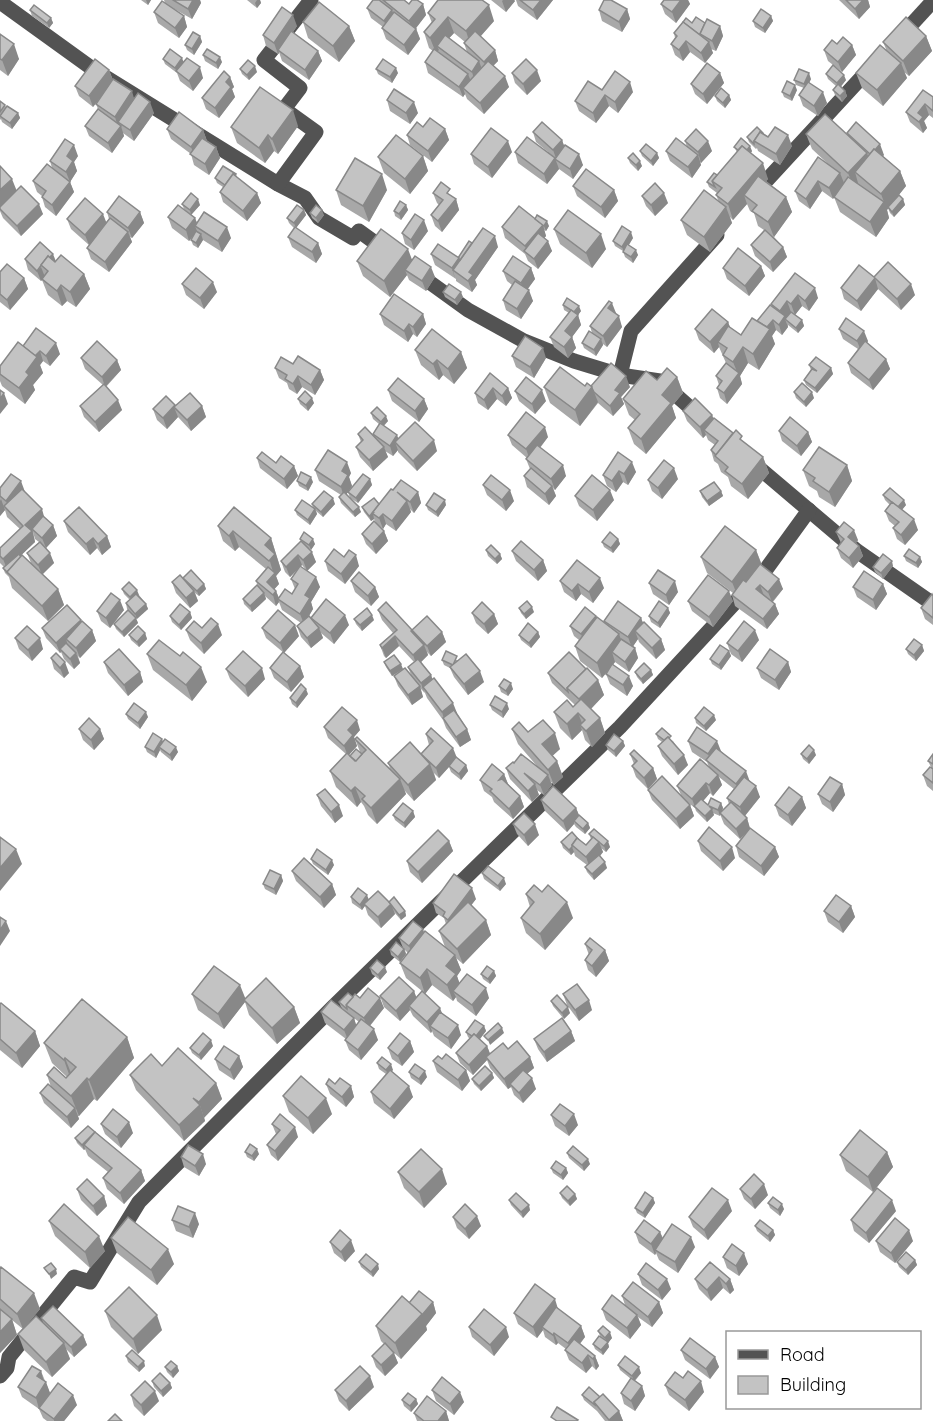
<svg xmlns="http://www.w3.org/2000/svg" width="933" height="1421" font-family="Quicksand,sans-serif">
<style>
.lines{fill:none;stroke-linecap:round;stroke-linejoin:round}
.minor{stroke:#535353;stroke-width:15}
.wall{fill:#a8a8a8;fill-rule:evenodd}
.shaded-wall{fill:#888}
.building{fill:#c3c3c3;stroke:#888;stroke-width:1.5}
</style>
<rect width="100%" height="100%" fill="#fff"/>
<g class="lines">
<g class="minor">
<polyline points="0,2 97,72 278,184 305,198 319,218 353,238 359,231 388,252"/>
<polyline points="900,37 933,1"/>
<polyline points="278,184 316,132 284,109 300,88 264,60 311,0"/>
<polyline points="755,193 873,65"/>
<polyline points="414,271 468,310 524,341 574,361 620,375 660,381 703,419"/>
<polyline points="620,375 631,331 717,235"/>
<polyline points="752,462 857,551 933,604"/>
<polyline points="0,1376 7,1368 9,1357 74,1277 90,1282 139,1202 334,1006 620,727 767,568 809,510"/>
</g>
</g>
<g class="wall">
<polygon points="141,0 151,0 148,5"/>
<polygon points="164,0 200,0 201,3 192,19 169,6 184,16 187,27 179,38 158,23 154,12 165,3"/>
<polygon points="247,0 260,0 261,3 257,8"/>
<polygon points="373,0 404,0 409,4 423,4 426,15 416,28 420,39 408,55 386,39 382,28 383,27 371,18 367,8"/>
<polygon points="491,0 514,0 515,1 506,12"/>
<polygon points="516,0 553,0 537,20 518,6"/>
<polygon points="664,0 688,0 690,4 676,23 665,14 661,4"/>
<polygon points="839,0 868,0 870,7 859,19"/>
<polygon points="627,9 630,19 622,32 602,21 599,10"/>
<polygon points="30,10 51,18 53,23 49,28 32,16"/>
<path d="M 428,13 L 494,21 L 480,37 L 495,50 L 498,61 L 493,66 L 509,87 L 484,114 L 467,99 L 465,94 L 463,97 L 428,73 L 425,62 L 433,51 L 429,48 L 424,32 L 432,23 ZM 454,33 L 465,42 L 464,43 L 467,52 L 449,38 Z"/>
<polygon points="771,16 773,21 765,33 755,27 753,21"/>
<polygon points="303,22 349,26 355,41 339,62 308,38"/>
<polygon points="692,23 705,23 720,26 723,36 716,51 711,49 713,53 705,63 690,52 683,61 675,55 671,44 675,38 674,33"/>
<polygon points="297,26 293,32 318,51 322,61 309,80 282,61 279,52 278,54 266,46 263,35"/>
<polygon points="0,34 19,59 8,76 0,70"/>
<polygon points="200,36 202,42 194,55 187,50 185,45"/>
<polygon points="926,36 932,51 909,76 904,72 907,78 883,106 862,88 856,73 886,49 883,42"/>
<polygon points="837,44 852,45 856,55 842,72 828,61 824,50"/>
<polygon points="203,55 222,62 218,69 205,61"/>
<polygon points="163,59 184,62 203,78 193,91 180,81 177,73 165,64"/>
<polygon points="240,69 257,72 249,80 242,74"/>
<polygon points="376,69 398,73 392,83 378,74"/>
<polygon points="109,70 113,80 134,98 154,113 134,141 123,133 124,136 112,153 89,136 85,126 98,109 96,104 104,93 93,107 79,96 75,86"/>
<polygon points="512,73 541,81 527,95 515,83"/>
<polygon points="720,73 724,83 707,104 695,94 691,84"/>
<polygon points="826,74 846,80 841,86 845,91 847,96 842,102 835,95 833,90 836,86 828,79"/>
<polygon points="230,77 234,87 232,89 235,97 219,118 206,109 202,98"/>
<polygon points="811,79 809,83 827,103 818,116 803,106 799,95 804,88 796,85 794,80"/>
<polygon points="602,90 633,92 618,113 609,106 596,123 579,111 575,101"/>
<polygon points="797,90 792,101 784,97 782,92"/>
<polygon points="729,95 731,100 725,108 717,101 715,96"/>
<polygon points="933,97 933,118 929,115 924,121 927,128 923,133 910,122 906,112"/>
<polygon points="387,100 418,113 410,124 390,111"/>
<polygon points="0,101 5,105 6,107 18,113 20,118 12,129 2,122 1,119 0,120"/>
<polygon points="298,126 278,154 274,151 265,163 237,143 231,127"/>
<polygon points="423,127 445,129 449,140 432,162 410,145 407,135"/>
<polygon points="167,129 203,130 207,141 216,147 220,158 209,175 194,165 191,154 171,139"/>
<polygon points="533,132 562,140 564,146 583,165 573,179 559,169 547,184 518,163 515,152 548,152 536,142"/>
<polygon points="763,133 768,137 792,146 780,165 758,151 757,148 756,149 749,142 747,137"/>
<polygon points="847,133 884,155 883,156 900,171 906,186 896,198 903,199 905,205 894,217 890,213 888,208 887,210 889,218 876,237 840,212 834,197 833,199 822,191 810,209 799,201 795,191 827,163 812,149 806,134 848,136"/>
<polygon points="685,141 712,151 701,163 700,162 701,165 692,178 670,161 666,151 687,147"/>
<polygon points="734,147 752,151 751,153 768,179 766,181 786,197 792,212 774,237 783,247 787,257 773,272 755,256 751,245 764,230 758,226 754,213 750,211 747,204 733,220 730,217 732,223 710,252 687,235 681,220 719,202 716,195 717,193 709,187 707,182 717,175 737,152"/>
<polygon points="640,151 657,153 659,158 653,166 642,156"/>
<polygon points="512,152 492,178 474,164 471,154"/>
<polygon points="78,156 74,162 77,171 70,182 74,192 56,216 45,207 42,197 42,196 37,192 33,181 52,168 50,161"/>
<polygon points="423,156 428,171 410,194 384,173 378,157"/>
<polygon points="628,158 642,166 638,171 630,163"/>
<polygon points="0,166 16,190 43,214 21,236 3,218 0,211"/>
<polygon points="236,174 237,177 257,193 261,203 247,221 223,202 220,192 223,187 217,183 215,178"/>
<polygon points="573,186 614,190 618,201 605,218 577,196"/>
<polygon points="336,190 387,190 369,222 341,205"/>
<polygon points="433,193 453,197 456,199 459,210 442,232 435,226 431,215 439,205 437,203"/>
<polygon points="642,196 668,203 655,216 646,206"/>
<polygon points="182,204 200,205 191,215 184,209"/>
<polygon points="406,205 408,210 401,220 395,216 394,211"/>
<polygon points="304,210 306,215 296,228 318,243 322,254 316,263 292,247 288,237 294,228 289,223 287,218"/>
<polygon points="107,212 140,212 144,223 132,238 130,237 132,242 109,272 91,259 87,248 89,245 71,229 67,219 106,222 109,219"/>
<polygon points="310,213 324,215 318,223 312,218"/>
<polygon points="168,217 195,218 197,223 231,238 222,252 203,240 198,248 193,245 191,240 193,236 189,241 172,228"/>
<polygon points="535,219 549,226 546,231 544,230 546,236 544,238 552,251 538,269 528,261 525,254 505,238 502,227"/>
<polygon points="554,229 606,249 592,268 560,244"/>
<polygon points="428,231 414,250 405,244 402,233"/>
<polygon points="633,238 629,245 638,255 633,263 625,257 623,251 615,246 613,241"/>
<polygon points="472,243 498,247 475,280 477,285 472,292 456,281 456,279 435,265 431,254 458,258"/>
<polygon points="25,259 56,261 84,274 90,289 76,307 67,301 62,306 48,295 42,280 41,281 28,270"/>
<polygon points="412,259 435,277 426,291 409,280 407,275 390,297 363,276 357,261"/>
<polygon points="761,266 765,276 749,296 727,279 723,268"/>
<polygon points="531,268 535,279 527,289 533,301 521,319 506,310 503,300 512,285 507,281 503,271"/>
<polygon points="0,272 24,278 28,289 10,310 0,302"/>
<polygon points="795,273 818,298 809,311 802,306 795,315 802,320 804,326 798,333 788,325 788,327 782,335 776,330 772,336 775,344 759,370 748,363 740,376 742,384 727,404 720,398 717,388 719,385 716,376 726,363 719,347 714,353 699,340 695,329 728,322 730,327 741,335 772,307 771,304"/>
<polygon points="874,277 915,295 901,310 878,289 861,311 844,299 841,288"/>
<polygon points="182,284 217,292 204,309 186,295"/>
<polygon points="443,292 463,297 457,305 445,297"/>
<polygon points="563,305 581,311 578,315 581,325 572,337 576,348 568,358 554,347 550,337 569,313 564,310"/>
<polygon points="616,313 616,314 622,327 607,347 603,344 603,345 596,356 584,348 582,343 592,333 590,326"/>
<polygon points="380,314 423,314 426,324 417,337 413,334 408,342 384,325"/>
<polygon points="839,329 868,341 867,343 886,359 890,369 873,390 851,373 848,363 858,349 843,339"/>
<polygon points="23,346 60,354 50,366 43,361 40,365 43,373 33,385 35,390 25,404 2,386 0,381 0,366"/>
<polygon points="415,350 461,352 467,368 454,384 443,375 439,380 421,365"/>
<polygon points="512,356 546,358 534,378 516,367"/>
<polygon points="81,358 117,360 121,370 106,387 122,410 99,432 84,417 80,406 103,385 85,369"/>
<polygon points="293,364 320,370 324,380 315,395 302,387 297,394 289,389 287,383 279,378 275,368"/>
<polygon points="809,365 831,368 833,374 817,393 806,385 804,380 811,370"/>
<polygon points="490,373 508,388 512,398 506,406 497,399 488,410 478,403 475,393"/>
<polygon points="677,377 683,393 672,406 676,418 646,454 634,444 628,428 635,420 629,415 623,399 657,380"/>
<polygon points="585,386 591,386 630,387 621,397 624,404 613,416 598,403 580,426 550,403 544,387"/>
<polygon points="388,390 424,399 428,409 419,422 392,401"/>
<polygon points="515,391 546,401 535,414 519,401"/>
<polygon points="794,392 814,398 806,407 796,398"/>
<polygon points="298,399 314,403 308,411 300,404"/>
<polygon points="175,405 176,406 202,406 206,417 191,431 178,417 167,429 157,420 153,409"/>
<polygon points="683,411 712,415 713,419 763,457 769,473 748,499 731,486 728,477 721,472 718,464 714,461 711,450 715,445 708,440 706,435 703,438 687,421"/>
<polygon points="371,413 388,421 384,426 398,438 437,451 417,471 398,452 398,450 393,456 385,451 388,457 373,471 360,457 356,447 361,442 358,434 373,435 379,424 373,419"/>
<polygon points="779,431 808,432 812,442 801,456 782,441"/>
<polygon points="508,435 548,437 540,448 566,476 555,490 553,488 556,496 549,505 527,487 524,476 530,469 526,459 527,458 512,445"/>
<polygon points="618,452 636,472 628,485 623,482 616,492 607,486 603,475"/>
<polygon points="257,458 294,466 298,476 287,489 260,468"/>
<polygon points="847,465 852,481 835,507 819,497 817,491 809,486 803,470"/>
<polygon points="315,470 351,473 349,477 352,486 346,495 361,512 355,517 341,503 339,497 341,495 319,481"/>
<polygon points="370,479 372,485 358,503 350,498 348,492"/>
<polygon points="678,479 662,499 652,491 648,480"/>
<polygon points="297,481 313,482 308,491 299,486"/>
<polygon points="483,485 514,501 506,511 487,495"/>
<path d="M 0,488 L 25,492 L 44,517 L 53,525 L 57,536 L 46,548 L 54,563 L 42,574 L 58,589 L 64,605 L 48,621 L 12,588 L 9,577 L 5,573 L 3,568 L 4,567 L 0,563 L 0,548 L 20,529 L 7,517 L 5,510 L 0,516 ZM 33,532 L 35,539 L 39,542 L 27,553 L 31,563 L 20,556 L 35,542 Z"/>
<polygon points="393,490 418,492 421,503 414,513 410,509 411,512 396,531 386,524 383,529 377,524 384,531 388,541 376,554 366,544 362,534 376,523 374,519 371,521 364,512 362,507 379,504"/>
<polygon points="700,491 721,491 723,496 709,506 702,497"/>
<polygon points="883,495 906,505 902,510 918,530 905,545 897,539 893,528 895,526 889,521 885,511 890,505 885,500"/>
<polygon points="575,496 614,500 597,521 579,506"/>
<polygon points="312,504 335,504 323,517 316,511 317,514 310,525 297,515 295,510 313,508"/>
<polygon points="426,505 446,505 438,517 428,510"/>
<polygon points="64,521 107,536 111,547 102,555 97,548 90,555 68,532"/>
<polygon points="218,526 271,538 281,570 276,576 279,584 274,589 276,591 279,598 292,594 295,589 291,579 298,569 290,577 285,572 281,561 301,541 300,539 315,544 311,550 309,548 316,562 307,571 302,565 300,567 320,587 311,602 313,609 309,616 312,619 311,618 349,625 334,644 321,633 323,638 311,648 301,637 297,626 301,623 282,610 279,602 276,606 265,596 266,599 252,612 244,604 243,599 258,587 256,581 266,569 239,547 235,551 223,541"/>
<polygon points="836,532 858,540 856,543 859,546 863,556 853,568 841,558 837,548 841,543"/>
<polygon points="618,539 620,544 613,553 604,547 602,542"/>
<polygon points="486,550 500,554 502,559 497,564 488,556"/>
<polygon points="756,550 762,565 783,589 773,602 775,604 779,614 767,629 735,606 732,595 733,593 707,573 701,557"/>
<polygon points="512,551 543,560 547,571 538,581 516,561"/>
<polygon points="904,556 920,557 922,562 918,568 906,561"/>
<polygon points="344,557 359,566 345,584 328,571 325,561"/>
<polygon points="893,566 883,579 875,572 873,567"/>
<polygon points="183,578 204,584 206,589 199,596 195,593 198,601 190,608 176,593 172,582"/>
<polygon points="351,581 375,587 379,597 371,606 355,592"/>
<polygon points="560,581 604,588 593,603 581,594 576,601 564,592"/>
<polygon points="649,583 678,592 669,605 653,594"/>
<polygon points="883,584 887,594 876,610 857,597 853,587"/>
<polygon points="122,589 139,595 146,604 148,609 136,619 138,623 124,637 116,629 114,624 132,614 127,609 126,603 130,600 124,594"/>
<polygon points="933,596 933,625 925,619 921,608"/>
<polygon points="688,601 733,601 713,627 692,611"/>
<polygon points="519,608 534,612 526,619 521,613"/>
<polygon points="668,608 670,613 660,628 651,622 649,616"/>
<polygon points="124,610 110,628 101,621 97,611"/>
<polygon points="378,610 412,630 442,632 446,642 431,656 427,652 428,655 421,662 431,675 433,680 457,713 467,729 471,740 460,747 446,728 443,720 427,698 425,693 420,688 423,697 412,705 398,686 394,676 402,670 392,676 386,667 384,662 403,669 411,675 408,667 414,662 399,646 386,658 384,656 380,645 393,633 382,620"/>
<polygon points="190,612 192,618 181,630 172,622 170,616"/>
<polygon points="472,613 494,614 498,624 488,634 476,623"/>
<polygon points="596,616 597,618 605,623 604,621 641,618 643,623 661,639 665,650 656,659 639,642 638,639 633,646 635,648 638,658 629,672 615,662 613,665 633,686 627,696 610,684 606,674 607,672 602,678 580,661 575,646 579,640 574,636 570,626"/>
<polygon points="354,619 374,620 362,631 356,624"/>
<polygon points="81,622 92,630 96,641 80,658 78,656 80,663 74,669 64,659 61,652 60,653 46,638 42,628"/>
<polygon points="202,628 222,635 204,654 190,640 186,630"/>
<polygon points="262,628 299,636 284,653 266,638"/>
<polygon points="538,632 540,637 531,648 521,640 519,635"/>
<polygon points="145,633 147,639 139,647 131,640 129,635"/>
<polygon points="15,638 43,649 32,661 19,649"/>
<polygon points="759,640 742,662 731,654 727,643"/>
<polygon points="922,645 924,651 916,661 908,654 906,649"/>
<polygon points="729,651 731,656 721,670 712,664 710,659"/>
<polygon points="147,654 207,682 192,701 153,670"/>
<polygon points="51,658 69,673 64,678 54,669"/>
<polygon points="442,660 458,660 484,682 468,695 454,677 450,668 444,665"/>
<polygon points="104,662 140,672 143,682 128,696 108,673"/>
<polygon points="788,662 791,672 779,690 761,678 757,668"/>
<polygon points="300,666 304,677 291,692 274,678 270,668"/>
<polygon points="226,669 265,679 248,697 230,679"/>
<polygon points="651,670 653,675 643,684 637,677 635,672"/>
<polygon points="548,673 598,680 604,695 591,709 600,718 605,733 592,747 585,740 582,730 572,740 560,728 554,712 573,707 575,705 552,683"/>
<polygon points="499,686 513,689 508,696 501,692"/>
<polygon points="308,694 297,708 292,704 290,698"/>
<polygon points="490,705 509,709 503,718 492,710"/>
<polygon points="126,714 148,717 140,729 128,719"/>
<polygon points="695,718 716,720 706,731 696,723"/>
<polygon points="324,727 360,730 354,737 357,746 349,755 350,756 360,752 355,739 390,768 388,763 421,754 429,745 426,734 466,765 468,771 461,780 451,772 449,767 439,778 434,773 436,780 414,801 404,790 406,794 377,824 368,815 364,806 361,802 357,807 336,787 330,771 346,754 328,738"/>
<polygon points="79,729 100,729 104,739 94,750 83,740"/>
<polygon points="512,729 528,732 560,749 552,756 557,761 563,777 554,785 550,781 552,785 544,795 537,790 539,795 532,802 510,779 506,768 514,763 537,766 518,744"/>
<polygon points="656,734 673,741 688,765 678,775 662,756 658,746 662,742 658,739"/>
<polygon points="623,741 625,746 616,757 608,750 606,745"/>
<path d="M 688,741 L 721,751 L 750,782 L 760,797 L 745,816 L 747,818 L 750,828 L 775,847 L 779,857 L 764,876 L 739,857 L 736,846 L 746,833 L 740,839 L 724,824 L 720,814 L 720,816 L 713,813 L 714,815 L 707,822 L 696,811 L 695,808 L 686,801 L 690,805 L 694,816 L 680,829 L 652,800 L 648,790 L 681,795 L 677,786 L 709,767 L 707,762 L 692,752 ZM 719,777 L 734,789 L 727,798 L 729,804 L 722,812 L 723,808 L 721,803 L 708,805 L 703,801 L 710,793 L 713,796 L 722,785 Z"/>
<polygon points="163,742 178,752 172,761 161,752 160,750 156,758 147,752 145,747"/>
<polygon points="630,754 653,768 657,779 648,789 636,777 632,766 634,764"/>
<polygon points="801,754 816,755 809,764 803,759"/>
<polygon points="933,754 933,791 927,786 923,775 931,767 928,761"/>
<polygon points="504,774 508,784 520,796 524,807 513,819 494,802 492,797 484,791 480,780"/>
<polygon points="842,784 845,795 833,812 822,804 818,794"/>
<polygon points="317,795 343,816 335,823 321,806"/>
<polygon points="802,797 806,808 792,826 779,816 775,805"/>
<polygon points="541,800 576,808 579,815 588,823 590,828 585,834 576,827 574,824 567,832 545,811"/>
<polygon points="413,811 415,817 405,828 395,820 393,815"/>
<polygon points="513,824 539,835 528,846 517,834"/>
<polygon points="589,834 610,847 606,852 601,848 603,852 600,856 607,868 594,880 587,872 585,867 587,865 575,856 574,852 571,855 563,848 561,842 580,840 586,845 591,839"/>
<polygon points="449,841 453,851 422,883 410,872 407,861"/>
<polygon points="698,841 735,858 723,871 701,851"/>
<polygon points="311,859 334,865 328,875 313,864"/>
<polygon points="292,871 332,884 336,895 324,908 296,881"/>
<polygon points="482,873 506,884 500,891 484,879"/>
<polygon points="281,875 283,881 276,895 265,889 263,884"/>
<polygon points="526,894 573,918 545,950 526,933 521,918 530,907"/>
<polygon points="351,897 389,902 405,911 406,916 401,920 394,912 395,914 381,928 368,915 365,906 362,910 352,903"/>
<polygon points="476,899 471,905 486,920 491,935 463,964 456,958 461,970 457,976 459,983 489,998 476,1016 457,1001 456,997 453,1001 432,985 425,994 461,1035 451,1049 434,1036 432,1031 431,1033 413,1016 410,1010 400,1021 384,1007 380,996 414,991 416,997 422,991 406,978 400,963 408,953 405,950 406,954 400,962 391,955 390,950 403,948 399,938 423,929 424,933 445,947 439,931 446,924 444,918 436,913 433,903"/>
<polygon points="851,906 855,917 843,933 828,922 824,911"/>
<polygon points="585,944 605,950 609,961 596,977 588,970 585,960 589,955"/>
<polygon points="370,968 387,972 380,980 372,974"/>
<polygon points="494,971 496,976 490,984 483,979 481,974"/>
<polygon points="192,994 245,999 294,1007 300,1023 277,1044 249,1015 245,1002 224,1029 198,1010"/>
<polygon points="563,994 592,1010 579,1021 567,1005"/>
<path d="M 353,997 L 360,998 L 384,1008 L 370,1026 L 378,1040 L 361,1060 L 349,1050 L 345,1040 L 346,1039 L 325,1023 L 321,1012 L 345,1011 L 341,1007 L 339,1002 ZM 354,1018 L 359,1022 L 356,1025 Z"/>
<polygon points="551,1001 570,1013 564,1019 553,1006"/>
<polygon points="0,1004 35,1031 40,1046 22,1068 0,1050"/>
<polygon points="484,1026 486,1031 480,1039 487,1046 490,1054 508,1049 530,1057 534,1068 527,1074 536,1089 523,1103 514,1095 511,1087 508,1089 490,1068 487,1060 473,1075 460,1063 456,1053 470,1039 468,1037 466,1032"/>
<polygon points="571,1031 575,1041 547,1062 538,1049 534,1039"/>
<polygon points="127,1037 134,1058 97,1101 94,1099 79,1116 78,1116 79,1119 71,1128 44,1103 40,1093 51,1087 47,1075 66,1078 67,1077 52,1063 44,1043"/>
<polygon points="410,1041 414,1052 402,1066 392,1059 388,1048"/>
<polygon points="213,1046 201,1060 192,1053 190,1048"/>
<polygon points="239,1056 243,1067 234,1080 219,1070 215,1059"/>
<polygon points="433,1061 466,1070 470,1081 462,1091 437,1072"/>
<polygon points="377,1063 393,1070 391,1071 413,1097 394,1119 374,1103 371,1092 386,1074 379,1069"/>
<polygon points="162,1066 216,1083 222,1099 204,1117 205,1121 184,1141 136,1090 130,1075"/>
<polygon points="409,1072 427,1077 421,1085 411,1078"/>
<polygon points="492,1073 494,1078 481,1091 474,1084 472,1079"/>
<polygon points="326,1084 351,1086 354,1097 346,1107 330,1094"/>
<polygon points="283,1096 332,1114 313,1134 289,1112"/>
<polygon points="551,1115 578,1125 569,1136 555,1126"/>
<polygon points="101,1124 133,1133 121,1148 105,1134"/>
<polygon points="272,1124 298,1137 278,1161 271,1155 267,1145 276,1134"/>
<polygon points="95,1132 141,1170 145,1181 124,1204 107,1189 103,1178 108,1172 88,1156 85,1149 84,1150 77,1143 75,1138"/>
<polygon points="245,1152 259,1154 254,1161 247,1157"/>
<polygon points="887,1152 893,1167 873,1192 846,1171 840,1155"/>
<polygon points="567,1153 590,1164 584,1171 569,1158"/>
<polygon points="181,1157 206,1164 199,1176 184,1167"/>
<polygon points="551,1168 566,1168 568,1173 563,1180 553,1173"/>
<polygon points="398,1172 447,1184 424,1208 404,1188"/>
<polygon points="77,1189 104,1196 107,1206 97,1216 81,1200"/>
<polygon points="740,1189 768,1195 755,1209 744,1199"/>
<polygon points="560,1193 575,1194 577,1199 570,1206 562,1198"/>
<polygon points="653,1198 655,1203 645,1218 637,1213 635,1208"/>
<polygon points="509,1200 530,1210 523,1218 511,1205"/>
<polygon points="768,1203 784,1209 780,1216 770,1208"/>
<polygon points="732,1211 708,1240 693,1227 689,1217"/>
<polygon points="896,1211 869,1243 854,1231 851,1220"/>
<polygon points="453,1217 481,1226 469,1239 457,1228"/>
<polygon points="172,1220 199,1224 193,1238 176,1231"/>
<polygon points="49,1221 105,1251 90,1268 55,1236"/>
<polygon points="755,1226 773,1230 775,1235 770,1242 757,1231"/>
<polygon points="635,1232 660,1232 663,1238 695,1247 678,1273 659,1260 656,1253 655,1255 639,1243"/>
<polygon points="111,1238 174,1264 157,1285 117,1253"/>
<polygon points="876,1241 913,1241 895,1263 880,1252"/>
<polygon points="330,1242 355,1251 345,1262 334,1253"/>
<polygon points="723,1257 748,1264 739,1276 727,1268"/>
<polygon points="915,1260 917,1265 908,1275 899,1267 897,1262"/>
<polygon points="359,1262 379,1269 373,1277 361,1267"/>
<polygon points="710,1262 730,1279 734,1290 730,1294 723,1288 711,1301 699,1289 695,1279"/>
<polygon points="0,1269 40,1309 24,1328 43,1322 41,1318 83,1335 87,1345 74,1357 66,1349 70,1359 52,1377 24,1350 18,1334 23,1329 12,1320 17,1335 0,1353"/>
<polygon points="638,1274 671,1289 662,1300 642,1285"/>
<polygon points="622,1296 659,1302 663,1313 652,1327 638,1317 641,1325 630,1339 606,1320 602,1309 625,1305"/>
<polygon points="433,1302 436,1313 426,1326 427,1330 401,1359 393,1352 398,1363 385,1376 376,1367 372,1356 384,1344 381,1341 376,1326 409,1303"/>
<polygon points="558,1309 581,1326 585,1337 580,1344 595,1356 599,1366 596,1370 592,1366 586,1373 569,1360 565,1350 566,1349 558,1343 556,1345 545,1337 543,1330 537,1338 518,1324 514,1313"/>
<polygon points="105,1311 162,1330 138,1354 111,1327"/>
<polygon points="469,1327 509,1337 494,1356 472,1337"/>
<polygon points="598,1331 612,1338 608,1343 609,1347 603,1355 595,1349 593,1344 600,1336"/>
<polygon points="681,1350 715,1357 719,1367 710,1379 685,1360"/>
<polygon points="126,1356 145,1366 139,1372 128,1362"/>
<polygon points="618,1365 641,1373 635,1381 642,1386 645,1396 635,1411 624,1404 621,1393 631,1379 620,1370"/>
<polygon points="177,1366 179,1371 173,1378 167,1372 165,1367"/>
<polygon points="41,1371 50,1393 47,1398 77,1405 64,1421 47,1421 43,1418 39,1409 22,1397 18,1387"/>
<polygon points="683,1378 704,1392 689,1411 669,1395 665,1385"/>
<polygon points="152,1381 170,1383 172,1388 163,1397 154,1387"/>
<polygon points="374,1387 349,1411 339,1401 335,1390"/>
<polygon points="432,1390 464,1402 454,1415 436,1401"/>
<polygon points="131,1395 159,1401 144,1416 134,1406"/>
<polygon points="582,1395 619,1411 623,1421 605,1421 597,1411 584,1400"/>
<polygon points="416,1399 418,1404 411,1412 404,1406 402,1400"/>
<polygon points="446,1411 449,1421 417,1421 414,1413"/>
</g>
<g class="shaded-wall">
<polygon points="146,0 151,0 148,5"/>
<polygon points="193,0 200,0 201,3 192,19 188,9"/>
<polygon points="257,0 260,0 261,3 257,8 255,3"/>
<polygon points="503,0 514,0 515,1 506,12 502,1"/>
<polygon points="541,0 553,0 537,20 533,10"/>
<polygon points="681,0 688,0 690,4 676,23 672,12"/>
<polygon points="863,0 868,0 870,7 859,19 855,9"/>
<polygon points="423,4 426,15 413,32 409,21"/>
<polygon points="489,5 494,21 471,47 466,31"/>
<polygon points="627,9 630,19 622,32 619,22"/>
<polygon points="392,10 396,21 388,31 384,21"/>
<polygon points="293,15 297,26 280,51 278,50 279,52 278,54 274,43"/>
<polygon points="184,16 187,27 179,38 175,28"/>
<polygon points="771,16 773,21 765,33 763,28"/>
<polygon points="448,17 454,33 440,48 437,46 439,50 436,53 430,38"/>
<polygon points="51,18 53,23 49,28 47,23"/>
<polygon points="349,26 355,41 339,62 333,46"/>
<polygon points="720,26 723,36 716,51 712,41"/>
<polygon points="416,29 420,39 408,55 404,45"/>
<polygon points="200,36 202,42 194,55 192,49"/>
<polygon points="926,36 932,51 909,76 903,61"/>
<polygon points="686,41 690,52 683,61 679,50"/>
<polygon points="709,42 713,53 705,63 701,53"/>
<polygon points="14,44 19,59 8,76 2,60"/>
<polygon points="852,45 856,55 842,72 838,62"/>
<polygon points="495,50 498,61 487,72 484,62"/>
<polygon points="318,51 322,61 309,80 305,70"/>
<polygon points="220,57 222,62 218,69 216,63"/>
<polygon points="182,58 184,63 176,71 177,73 175,68"/>
<polygon points="479,61 483,72 475,82 472,72"/>
<polygon points="901,63 907,78 883,106 877,90"/>
<polygon points="255,66 257,72 249,80 247,75"/>
<polygon points="200,67 203,78 193,91 189,81"/>
<polygon points="396,68 398,73 392,83 390,77"/>
<polygon points="109,70 113,81 93,107 89,96"/>
<polygon points="537,70 541,81 527,95 523,84"/>
<polygon points="720,73 724,83 707,104 703,94"/>
<polygon points="809,73 811,79 806,89 804,84"/>
<polygon points="468,74 472,84 463,88 465,94 463,97 459,87"/>
<polygon points="844,75 846,80 839,89 837,83"/>
<polygon points="505,76 509,87 484,114 480,103"/>
<polygon points="230,77 234,87 232,89 235,97 219,118 215,108 226,82"/>
<polygon points="630,82 633,92 618,113 615,102"/>
<polygon points="795,85 797,90 792,101 790,96"/>
<polygon points="132,91 135,102 118,122 119,126 118,127 115,117"/>
<polygon points="845,91 847,96 842,102 840,96"/>
<polygon points="823,92 827,103 818,116 814,106"/>
<polygon points="605,95 609,106 596,123 593,113"/>
<polygon points="729,95 731,100 725,108 723,103"/>
<polygon points="150,102 154,113 134,141 130,130"/>
<polygon points="414,102 418,113 410,124 406,113"/>
<polygon points="925,104 929,115 924,121 927,128 923,133 919,122 918,113"/>
<polygon points="293,110 298,126 278,154 272,139"/>
<polygon points="18,113 20,118 12,129 10,123"/>
<polygon points="121,126 124,136 112,153 108,143"/>
<polygon points="445,129 449,140 432,162 428,151"/>
<polygon points="203,130 207,141 195,157 191,147"/>
<polygon points="268,135 274,151 265,163 259,148"/>
<polygon points="788,135 792,146 780,165 776,154"/>
<polygon points="562,140 566,151 557,161 553,150"/>
<polygon points="508,141 512,152 492,178 488,167"/>
<polygon points="708,141 712,151 701,163 698,152"/>
<polygon points="880,144 884,155 874,165 871,154"/>
<polygon points="74,145 78,156 74,162 77,171 70,182 66,172 67,156"/>
<polygon points="750,146 752,151 746,160 744,154"/>
<polygon points="216,147 220,158 209,175 205,164"/>
<polygon points="657,153 659,158 653,166 651,161"/>
<polygon points="867,153 872,168 855,172 858,183 854,188 848,173"/>
<polygon points="579,154 583,165 573,179 570,169"/>
<polygon points="698,155 701,165 692,178 688,167"/>
<polygon points="423,156 428,171 410,194 405,179"/>
<polygon points="555,158 559,169 547,184 544,174"/>
<polygon points="640,161 642,166 638,171 636,165"/>
<polygon points="763,163 768,179 750,200 744,195 747,204 733,220 728,204"/>
<polygon points="900,171 906,186 887,210 889,218 876,237 870,222 884,202 881,194"/>
<polygon points="840,173 844,183 833,199 829,188"/>
<polygon points="382,174 387,190 369,222 363,206"/>
<polygon points="12,179 18,194 0,209 0,190"/>
<polygon points="818,181 822,191 810,209 806,199"/>
<polygon points="70,182 74,192 56,216 52,205"/>
<polygon points="614,190 618,201 605,218 601,207"/>
<polygon points="257,193 261,203 247,221 243,211"/>
<polygon points="664,193 668,203 655,216 651,205"/>
<polygon points="786,197 792,212 774,237 768,222"/>
<polygon points="198,199 200,205 191,215 190,210"/>
<polygon points="456,199 459,210 442,232 438,221"/>
<polygon points="903,199 905,205 894,217 892,212"/>
<polygon points="39,204 43,214 21,236 17,226"/>
<polygon points="406,205 408,210 401,220 399,214"/>
<polygon points="726,207 732,223 710,252 704,237"/>
<polygon points="304,210 306,215 296,228 294,223"/>
<polygon points="322,210 324,215 318,223 316,218"/>
<polygon points="140,212 144,223 132,238 128,228"/>
<polygon points="103,214 107,224 89,245 85,235"/>
<polygon points="195,218 199,228 195,226 197,231 189,241 186,230"/>
<polygon points="424,220 428,231 414,250 411,240"/>
<polygon points="547,221 549,226 546,231 544,226"/>
<polygon points="543,225 546,236 530,256 528,254 525,246"/>
<polygon points="227,227 231,238 222,252 218,241"/>
<polygon points="128,232 132,242 109,272 105,262"/>
<polygon points="631,232 633,238 624,252 622,247"/>
<polygon points="201,234 203,240 198,248 196,243"/>
<polygon points="601,234 606,249 592,268 586,253"/>
<polygon points="495,236 498,247 475,280 477,285 472,292 468,281 469,272"/>
<polygon points="548,241 552,251 538,269 534,259"/>
<polygon points="318,243 322,254 316,263 312,252"/>
<polygon points="783,247 787,257 773,272 770,262"/>
<polygon points="408,249 414,265 405,270 407,275 390,297 384,281"/>
<polygon points="636,250 638,255 633,263 631,257"/>
<polygon points="53,254 57,264 48,271 42,266"/>
<polygon points="459,258 462,269 453,270 455,279 452,268"/>
<polygon points="761,266 765,276 749,296 745,286"/>
<polygon points="41,267 45,277 41,281 37,271"/>
<polygon points="431,267 435,277 426,291 422,281"/>
<polygon points="531,268 535,279 525,293 521,283"/>
<polygon points="84,274 90,289 76,307 70,292"/>
<polygon points="24,278 28,289 10,310 7,300"/>
<polygon points="875,278 878,289 861,311 857,301"/>
<polygon points="213,282 217,292 204,309 200,298"/>
<polygon points="911,284 915,295 901,310 897,299"/>
<polygon points="61,285 67,301 62,306 57,291"/>
<polygon points="815,288 818,298 809,311 805,301"/>
<polygon points="529,290 533,301 521,319 517,309"/>
<polygon points="461,292 463,297 457,305 455,300"/>
<polygon points="798,295 802,306 795,315 791,304"/>
<polygon points="787,301 791,312 785,319 788,327 782,335 779,325 783,319 780,311"/>
<polygon points="612,303 616,313 612,319 608,308"/>
<polygon points="579,306 581,311 578,315 581,325 572,337 576,348 568,358 564,347 565,331 574,313"/>
<polygon points="423,314 426,324 417,337 413,327"/>
<polygon points="619,316 622,327 607,347 603,336"/>
<polygon points="773,320 776,330 772,336 775,344 759,370 753,354 765,329"/>
<polygon points="802,320 804,326 798,333 796,328"/>
<polygon points="728,322 732,333 718,342 719,347 714,353 710,342"/>
<polygon points="409,324 413,334 408,342 404,331"/>
<polygon points="864,331 868,341 861,351 857,341"/>
<polygon points="601,339 603,345 596,356 594,350"/>
<polygon points="56,343 60,354 50,366 46,356"/>
<polygon points="743,347 748,363 740,376 742,384 727,404 724,393 738,374 733,362"/>
<polygon points="543,348 546,358 534,378 530,367"/>
<polygon points="40,351 43,361 40,365 43,373 33,385 35,390 25,404 19,388 26,372 34,357"/>
<polygon points="461,352 467,368 454,384 448,369"/>
<polygon points="886,359 890,369 873,390 869,380"/>
<polygon points="117,360 121,370 105,387 102,377"/>
<polygon points="437,360 443,375 439,380 433,364"/>
<polygon points="831,368 833,374 817,393 815,388"/>
<polygon points="320,370 324,380 315,395 311,385"/>
<polygon points="298,376 302,387 297,394 293,384"/>
<polygon points="626,376 630,387 621,397 624,404 613,416 610,406 615,390"/>
<polygon points="677,377 683,393 672,406 676,418 646,454 641,439 662,395"/>
<polygon points="592,387 598,402 580,426 575,410"/>
<polygon points="493,388 497,399 488,410 484,400"/>
<polygon points="508,388 512,398 506,406 502,396"/>
<polygon points="542,390 546,401 535,414 532,404"/>
<polygon points="812,392 814,398 806,407 804,402"/>
<polygon points="4,393 8,404 0,414 0,399"/>
<polygon points="312,398 314,403 308,411 306,405"/>
<polygon points="424,399 428,409 419,422 415,411"/>
<polygon points="118,400 122,410 99,432 95,422"/>
<polygon points="175,405 177,411 174,407 178,417 167,429 163,418"/>
<polygon points="202,406 206,417 191,431 187,420"/>
<polygon points="712,415 716,425 704,430 706,435 703,438 700,427"/>
<polygon points="386,416 388,421 382,427 381,422"/>
<polygon points="545,427 548,437 530,460 526,449"/>
<polygon points="808,432 812,442 801,456 797,446"/>
<polygon points="397,435 401,445 395,442 398,450 393,456 390,446"/>
<polygon points="434,440 437,451 417,471 413,461"/>
<polygon points="384,447 388,457 373,471 369,460"/>
<polygon points="763,457 769,473 748,499 742,484"/>
<polygon points="347,462 351,473 349,477 352,486 344,498 341,487 342,471"/>
<polygon points="632,462 636,472 628,485 624,474"/>
<polygon points="563,465 566,476 555,490 551,479"/>
<polygon points="847,465 852,481 835,507 829,492"/>
<polygon points="294,466 298,476 287,489 284,479"/>
<polygon points="674,468 678,479 662,499 658,488"/>
<polygon points="619,471 623,482 616,492 612,481"/>
<polygon points="311,477 313,482 308,491 306,486"/>
<polygon points="370,479 372,485 358,503 356,498"/>
<polygon points="21,481 25,492 10,511 6,501"/>
<polygon points="552,486 556,496 549,505 545,494"/>
<polygon points="510,490 514,501 506,511 502,500"/>
<polygon points="610,490 614,500 597,521 593,510"/>
<polygon points="721,491 723,496 709,506 707,501"/>
<polygon points="418,492 421,503 414,513 410,502"/>
<polygon points="333,498 335,504 323,517 321,512"/>
<polygon points="1,499 5,510 0,516 0,501"/>
<polygon points="445,500 446,505 438,517 436,512"/>
<polygon points="904,500 906,505 899,513 897,507"/>
<polygon points="407,501 411,512 396,531 392,521"/>
<polygon points="359,507 361,512 355,517 353,512"/>
<polygon points="42,509 45,520 32,529 35,542 7,569 3,559 25,525"/>
<polygon points="315,509 317,514 310,525 308,520"/>
<polygon points="373,513 374,519 371,521 369,516"/>
<polygon points="383,514 386,524 383,529 379,518"/>
<polygon points="914,519 918,530 905,545 901,535"/>
<polygon points="53,525 57,536 46,548 42,538"/>
<polygon points="854,530 858,540 852,548 848,537"/>
<polygon points="233,531 239,547 235,551 229,536"/>
<polygon points="384,531 388,541 376,554 372,544"/>
<polygon points="107,536 111,547 102,555 98,544"/>
<polygon points="93,538 97,548 90,555 86,544"/>
<polygon points="271,538 281,570 276,576 279,584 271,593 267,582 274,575 265,545"/>
<polygon points="313,539 315,544 311,550 309,545"/>
<polygon points="618,539 620,544 613,553 611,548"/>
<polygon points="859,546 863,556 853,568 849,558"/>
<polygon points="756,550 762,566 738,597 732,582"/>
<polygon points="312,552 316,562 307,571 303,560"/>
<polygon points="50,553 54,563 42,575 38,565"/>
<polygon points="500,554 502,559 497,564 495,559"/>
<polygon points="298,555 302,565 290,577 286,567"/>
<polygon points="356,555 359,566 345,584 341,574"/>
<polygon points="920,557 922,562 918,568 916,563"/>
<polygon points="543,560 547,571 538,581 534,570"/>
<polygon points="892,561 893,566 883,579 881,573"/>
<polygon points="316,577 320,587 311,602 313,609 304,624 300,614 305,595"/>
<polygon points="600,578 604,588 593,603 589,592"/>
<polygon points="779,579 783,589 772,602 768,592"/>
<polygon points="675,581 678,592 669,605 666,595"/>
<polygon points="204,584 206,589 199,596 197,591"/>
<polygon points="578,584 581,594 576,601 572,591"/>
<polygon points="883,584 887,594 876,610 873,600"/>
<polygon points="760,585 764,596 756,589"/>
<polygon points="375,587 379,597 371,606 368,596"/>
<polygon points="58,589 64,605 48,621 42,606"/>
<polygon points="137,590 139,595 132,602 130,597"/>
<polygon points="194,591 198,601 190,608 186,598"/>
<polygon points="276,591 280,601 278,599 279,602 276,606 273,595"/>
<polygon points="729,591 733,601 713,627 709,617"/>
<polygon points="264,593 266,599 252,612 250,606"/>
<polygon points="120,600 124,610 110,628 106,618"/>
<polygon points="146,604 148,609 137,619 135,614"/>
<polygon points="775,604 779,614 767,629 763,619"/>
<polygon points="532,607 534,612 526,619 524,614"/>
<polygon points="668,608 670,613 660,628 658,623"/>
<polygon points="190,612 192,618 181,630 179,625"/>
<polygon points="494,614 498,624 488,634 484,624"/>
<polygon points="345,615 349,625 334,644 330,633"/>
<polygon points="372,615 374,620 362,631 360,625"/>
<polygon points="596,616 600,626 585,645 581,634"/>
<polygon points="136,618 138,623 124,637 122,632"/>
<polygon points="641,618 645,628 635,631 638,639 632,648 628,637"/>
<polygon points="81,620 85,631 66,639 68,646 60,649 61,652 60,653 56,643"/>
<polygon points="218,624 222,635 204,654 201,643"/>
<polygon points="295,625 299,636 284,653 280,643"/>
<polygon points="319,628 323,638 311,648 307,638"/>
<polygon points="92,630 96,641 80,658 76,648"/>
<polygon points="755,630 759,640 742,662 738,651"/>
<polygon points="442,632 446,642 431,656 427,646"/>
<polygon points="538,632 540,637 531,648 529,643"/>
<polygon points="145,633 147,639 139,647 137,642"/>
<polygon points="619,634 625,650 612,652 615,662 602,678 597,663"/>
<polygon points="395,636 399,646 386,658 382,648"/>
<polygon points="40,638 43,649 32,661 28,650"/>
<polygon points="661,639 665,650 656,659 652,648"/>
<polygon points="424,645 428,655 417,666 413,655"/>
<polygon points="922,645 924,651 916,661 914,655"/>
<polygon points="635,648 638,658 629,672 625,662"/>
<polygon points="729,651 731,656 721,670 719,665"/>
<polygon points="76,653 80,663 74,669 70,659"/>
<polygon points="65,662 69,673 64,678 60,668"/>
<polygon points="788,662 791,672 779,690 775,680"/>
<polygon points="401,664 403,669 392,676 390,671"/>
<polygon points="300,666 304,677 291,692 287,682"/>
<polygon points="201,667 207,682 192,701 186,685"/>
<polygon points="262,668 265,679 248,697 245,686"/>
<polygon points="651,670 653,675 643,684 641,679"/>
<polygon points="480,671 484,682 468,695 464,684"/>
<polygon points="140,672 143,682 128,696 124,685"/>
<polygon points="431,675 434,685 423,687 424,693 421,683"/>
<polygon points="629,676 633,686 627,696 623,685"/>
<polygon points="598,680 604,695 585,715 579,699"/>
<polygon points="511,683 513,689 508,696 506,691"/>
<polygon points="420,686 423,697 412,705 408,695"/>
<polygon points="306,689 308,694 297,708 296,703"/>
<polygon points="453,703 457,713 445,722 442,712"/>
<polygon points="507,703 509,709 503,718 502,712"/>
<polygon points="146,712 148,717 140,729 138,723"/>
<polygon points="578,713 584,728 580,725 582,730 572,740 567,724"/>
<polygon points="714,715 716,720 706,731 704,726"/>
<polygon points="600,718 605,733 592,747 586,731"/>
<polygon points="357,720 360,730 354,737 357,746 348,756 344,746 348,730"/>
<polygon points="100,729 104,739 94,750 91,740"/>
<polygon points="467,729 471,740 460,747 456,737"/>
<polygon points="555,733 560,749 548,760 542,744"/>
<polygon points="162,739 164,744 159,747 160,750 156,758 154,752"/>
<polygon points="623,741 625,746 616,757 614,751"/>
<polygon points="717,741 721,751 712,765 708,754"/>
<polygon points="176,747 178,752 172,761 170,755"/>
<polygon points="453,748 457,758 439,778 436,768"/>
<polygon points="814,750 816,755 809,764 807,759"/>
<polygon points="684,755 688,765 678,775 674,764"/>
<polygon points="557,761 563,777 554,785 548,770"/>
<polygon points="430,764 436,780 414,801 408,785"/>
<polygon points="466,765 468,771 461,780 459,774"/>
<polygon points="653,768 657,779 648,789 644,778"/>
<polygon points="746,771 750,782 740,794 736,784"/>
<polygon points="504,774 508,784 499,780"/>
<polygon points="548,775 552,785 544,795 540,785"/>
<polygon points="718,775 722,785 713,796 709,785"/>
<polygon points="400,779 406,794 377,824 371,808"/>
<polygon points="706,783 710,793 697,808 695,807 692,799"/>
<polygon points="535,784 539,795 532,802 528,791"/>
<polygon points="842,784 845,795 833,812 830,802"/>
<polygon points="756,786 760,797 743,818 740,807"/>
<polygon points="355,787 361,802 357,807 351,791"/>
<polygon points="520,796 524,807 513,819 509,809"/>
<polygon points="802,797 806,808 792,826 788,815"/>
<polygon points="721,803 723,808 720,816 718,810"/>
<polygon points="339,805 343,816 335,823 331,812"/>
<polygon points="690,805 694,816 680,829 676,819"/>
<polygon points="576,808 580,818 574,821 574,824 567,832 563,821"/>
<polygon points="712,809 714,815 707,822 705,816"/>
<polygon points="413,811 415,817 405,828 404,823"/>
<polygon points="747,818 750,829 740,839 736,829"/>
<polygon points="588,823 590,828 585,834 583,829"/>
<polygon points="535,824 539,835 528,846 524,835"/>
<polygon points="449,841 453,851 422,883 418,872"/>
<polygon points="608,841 610,847 606,852 604,846"/>
<polygon points="599,842 603,852 590,868 586,857"/>
<polygon points="572,847 574,852 571,855 569,850"/>
<polygon points="732,847 735,858 723,871 720,861"/>
<polygon points="775,847 779,857 764,876 761,866"/>
<polygon points="16,849 22,864 0,891 0,868"/>
<polygon points="332,860 334,865 328,875 326,870"/>
<polygon points="605,862 607,868 594,880 592,874"/>
<polygon points="281,875 283,881 276,895 274,889"/>
<polygon points="504,878 506,884 500,891 498,886"/>
<polygon points="332,884 336,895 324,908 320,897"/>
<polygon points="472,888 476,899 452,931 448,920"/>
<polygon points="367,895 369,900 362,910 360,905"/>
<polygon points="567,902 573,918 545,950 540,934"/>
<polygon points="391,904 395,914 381,928 378,917"/>
<polygon points="851,906 855,917 843,933 839,922"/>
<polygon points="405,911 406,916 401,920 399,915"/>
<polygon points="486,920 491,935 463,964 457,949"/>
<polygon points="6,921 10,931 0,946 0,930"/>
<polygon points="423,929 426,940 413,956 409,946"/>
<polygon points="404,949 406,954 400,962 398,957"/>
<polygon points="605,950 609,961 596,977 592,966"/>
<polygon points="455,955 461,970 457,976 462,990 453,991 456,997 453,1001 447,985 446,966"/>
<polygon points="385,967 387,972 380,980 378,975"/>
<polygon points="427,969 432,985 425,994 420,978"/>
<polygon points="494,971 496,976 490,984 488,979"/>
<polygon points="240,985 246,1000 244,1000 245,1002 224,1029 218,1014"/>
<polygon points="486,988 489,998 476,1016 472,1005"/>
<polygon points="414,991 418,1002 409,1006 410,1010 400,1021 396,1011"/>
<polygon points="380,998 384,1008 367,1029 364,1018"/>
<polygon points="589,1000 592,1010 579,1021 575,1010"/>
<polygon points="294,1007 300,1023 277,1044 272,1028"/>
<polygon points="568,1007 570,1013 564,1019 562,1013"/>
<polygon points="440,1008 444,1018 430,1026 432,1031 431,1033 427,1022"/>
<polygon points="354,1018 357,1028 348,1040 344,1030"/>
<polygon points="458,1025 461,1035 451,1049 448,1038"/>
<polygon points="484,1026 486,1031 476,1044 474,1038"/>
<polygon points="502,1028 504,1033 490,1045 488,1040"/>
<polygon points="374,1029 378,1040 361,1060 358,1050"/>
<polygon points="35,1031 40,1046 22,1068 16,1053"/>
<polygon points="571,1031 575,1041 547,1062 544,1052"/>
<polygon points="127,1037 134,1058 97,1101 89,1080"/>
<polygon points="211,1040 213,1046 201,1060 199,1055"/>
<polygon points="410,1041 414,1052 402,1066 398,1056"/>
<polygon points="487,1046 491,1056 486,1057 487,1060 473,1075 469,1065"/>
<polygon points="239,1056 243,1067 234,1080 230,1070"/>
<polygon points="530,1057 534,1068 512,1086 510,1084 511,1087 508,1089 504,1079"/>
<polygon points="65,1058 73,1078 71,1080 64,1060"/>
<polygon points="391,1064 393,1070 388,1076 386,1070"/>
<polygon points="466,1070 470,1081 462,1091 458,1080"/>
<polygon points="425,1071 427,1077 421,1085 419,1079"/>
<polygon points="492,1073 494,1078 481,1091 479,1086"/>
<polygon points="87,1078 94,1099 79,1116 71,1096"/>
<polygon points="532,1078 536,1089 523,1103 519,1093"/>
<polygon points="216,1083 222,1099 204,1118 199,1102"/>
<polygon points="351,1086 354,1097 346,1107 342,1097"/>
<polygon points="409,1086 413,1097 394,1119 390,1109"/>
<polygon points="326,1098 332,1114 313,1134 308,1118"/>
<polygon points="200,1105 205,1121 184,1141 179,1125"/>
<polygon points="75,1108 79,1119 71,1128 67,1117"/>
<polygon points="574,1114 578,1125 569,1136 565,1126"/>
<polygon points="129,1122 133,1133 121,1148 117,1137"/>
<polygon points="295,1127 298,1137 278,1161 275,1151"/>
<polygon points="95,1132 84,1145 85,1149 84,1150 82,1145"/>
<polygon points="257,1149 259,1154 254,1161 252,1156"/>
<polygon points="887,1152 893,1167 873,1192 868,1177"/>
<polygon points="203,1154 206,1164 199,1176 195,1166"/>
<polygon points="588,1159 590,1164 584,1171 582,1165"/>
<polygon points="566,1168 568,1173 563,1180 561,1175"/>
<polygon points="442,1169 447,1184 424,1208 419,1192"/>
<polygon points="141,1170 145,1181 124,1204 120,1193"/>
<polygon points="764,1184 768,1195 755,1209 751,1199"/>
<polygon points="575,1194 577,1199 570,1206 568,1201"/>
<polygon points="104,1196 107,1206 97,1216 93,1206"/>
<polygon points="653,1198 655,1203 645,1218 643,1213"/>
<polygon points="728,1200 732,1211 708,1240 704,1230"/>
<polygon points="892,1200 896,1211 869,1243 866,1233"/>
<polygon points="782,1204 784,1209 780,1216 778,1210"/>
<polygon points="529,1205 530,1210 523,1218 521,1212"/>
<polygon points="195,1213 199,1224 193,1238 189,1227"/>
<polygon points="477,1216 481,1226 469,1239 465,1229"/>
<polygon points="773,1230 775,1235 770,1242 768,1236"/>
<polygon points="909,1230 913,1241 895,1263 891,1253"/>
<polygon points="660,1232 664,1242 655,1250 656,1253 655,1255 651,1244"/>
<polygon points="99,1236 105,1251 90,1268 85,1252"/>
<polygon points="691,1237 695,1247 678,1273 675,1262"/>
<polygon points="351,1240 355,1251 345,1262 341,1252"/>
<polygon points="168,1249 174,1264 157,1285 151,1270"/>
<polygon points="744,1253 748,1264 739,1276 736,1266"/>
<polygon points="915,1260 917,1265 908,1275 906,1270"/>
<polygon points="378,1264 379,1269 373,1277 371,1272"/>
<polygon points="56,1269 57,1274 51,1279 49,1274"/>
<polygon points="719,1277 723,1288 711,1301 707,1290"/>
<polygon points="667,1279 671,1289 662,1300 658,1290"/>
<polygon points="730,1279 734,1290 730,1294 726,1284"/>
<polygon points="34,1293 40,1309 23,1329 17,1314"/>
<polygon points="555,1299 558,1309 542,1327 543,1330 537,1338 533,1327"/>
<polygon points="433,1302 436,1313 426,1326 427,1330 401,1359 395,1343"/>
<polygon points="659,1302 663,1313 652,1327 648,1317"/>
<polygon points="157,1315 162,1330 138,1354 133,1339"/>
<polygon points="637,1315 641,1325 630,1339 627,1328"/>
<polygon points="12,1319 17,1335 0,1353 0,1332"/>
<polygon points="581,1326 585,1337 572,1353 568,1343"/>
<polygon points="506,1327 509,1337 494,1356 490,1345"/>
<polygon points="610,1332 612,1338 608,1343 609,1347 603,1355 601,1350 607,1343 605,1338"/>
<polygon points="554,1333 558,1343 556,1345 553,1335"/>
<polygon points="83,1335 87,1345 74,1357 71,1347"/>
<polygon points="64,1343 70,1359 52,1377 46,1362"/>
<polygon points="394,1353 398,1363 385,1376 381,1365"/>
<polygon points="588,1355 592,1366 586,1373 582,1363"/>
<polygon points="595,1356 599,1366 596,1370 593,1359"/>
<polygon points="715,1357 719,1367 710,1379 706,1369"/>
<polygon points="144,1361 145,1366 139,1372 138,1367"/>
<polygon points="177,1366 179,1371 173,1378 171,1372"/>
<polygon points="639,1367 641,1373 634,1381 632,1376"/>
<polygon points="41,1371 44,1382 37,1376"/>
<polygon points="370,1376 374,1387 349,1411 346,1401"/>
<polygon points="701,1381 704,1392 689,1411 685,1400"/>
<polygon points="46,1382 50,1393 39,1409 36,1398"/>
<polygon points="170,1383 172,1388 163,1397 161,1391"/>
<polygon points="642,1386 645,1396 635,1411 631,1401"/>
<polygon points="155,1391 159,1401 144,1416 141,1405"/>
<polygon points="460,1392 464,1402 454,1415 450,1404"/>
<polygon points="73,1395 77,1405 64,1421 54,1421 54,1419"/>
<polygon points="416,1399 418,1404 411,1412 410,1406"/>
<polygon points="446,1411 449,1421 438,1421"/>
<polygon points="619,1411 623,1421 610,1421 609,1420"/>
</g>
<g class="building">
<polygon points="173,0 193,0 188,9"/>
<polygon points="373,0 379,0 392,10 384,21 367,8"/>
<polygon points="383,0 404,0 409,4 412,0 417,0 423,4 409,21"/>
<polygon points="438,0 482,0 489,5 466,31 448,17 430,38 424,32 435,19 428,13"/>
<polygon points="520,0 541,0 533,10"/>
<polygon points="604,0 611,0 627,9 619,22 599,10"/>
<polygon points="664,0 681,0 672,12 661,4"/>
<polygon points="846,0 863,0 855,9"/>
<polygon points="162,1 184,16 175,28 154,12"/>
<polygon points="319,2 349,26 333,46 303,22"/>
<polygon points="34,5 51,18 47,23 30,10"/>
<polygon points="282,7 293,15 274,43 263,35"/>
<polygon points="761,9 771,16 763,28 753,21"/>
<polygon points="394,12 416,29 404,45 382,28"/>
<polygon points="696,17 705,23 700,34 700,35 683,22 686,18 692,23"/>
<polygon points="906,17 926,36 903,61 883,42"/>
<polygon points="707,19 720,26 712,41 700,34"/>
<polygon points="683,22 709,42 701,53 686,41 679,50 671,44 677,36 674,33"/>
<polygon points="291,31 318,51 305,70 278,50"/>
<polygon points="475,31 495,50 484,62 464,43"/>
<polygon points="193,32 200,36 192,49 185,45"/>
<polygon points="0,34 14,44 2,60 0,59"/>
<polygon points="445,35 479,61 472,72 437,46"/>
<polygon points="843,37 852,45 838,62 824,50 832,40 837,44"/>
<polygon points="880,45 901,63 877,90 856,73"/>
<polygon points="170,49 182,58 175,68 163,59"/>
<polygon points="207,49 220,57 216,63 203,55"/>
<polygon points="434,49 468,74 459,87 425,62"/>
<polygon points="187,58 200,67 189,81 176,71"/>
<polygon points="95,59 109,70 89,96 75,86"/>
<polygon points="383,59 396,68 390,77 376,69"/>
<polygon points="526,59 537,70 523,84 512,73"/>
<polygon points="248,60 255,66 247,75 240,69"/>
<polygon points="488,61 505,76 480,103 463,88"/>
<polygon points="707,63 720,73 703,94 691,84"/>
<polygon points="833,65 844,75 837,83 826,74"/>
<polygon points="799,69 809,73 804,84 794,80"/>
<polygon points="224,71 230,77 226,82 231,87 215,108 202,98"/>
<polygon points="615,71 630,82 615,102 605,95 593,113 575,101 588,81 602,90"/>
<polygon points="113,79 132,91 115,117 96,104"/>
<polygon points="787,81 795,85 790,96 782,92"/>
<polygon points="808,82 823,92 814,106 799,95"/>
<polygon points="838,84 845,91 840,96 833,90"/>
<polygon points="260,87 293,110 272,139 268,135 259,148 231,127"/>
<polygon points="721,88 729,95 723,103 715,96"/>
<polygon points="394,89 414,102 406,113 387,100"/>
<polygon points="923,90 933,97 933,111 925,104 918,113 923,117 919,122 906,112"/>
<polygon points="138,93 150,102 130,130 118,122"/>
<polygon points="0,101 5,105 0,112"/>
<polygon points="7,106 18,113 10,123 0,116"/>
<polygon points="98,109 121,126 108,143 85,126"/>
<polygon points="179,112 203,130 191,147 167,129"/>
<polygon points="825,114 867,153 848,173 806,134"/>
<polygon points="430,118 445,129 428,151 407,135 417,122 423,127"/>
<polygon points="542,122 562,140 553,150 533,132"/>
<polygon points="856,122 880,144 875,150 874,149 870,154 847,133"/>
<polygon points="757,127 763,133 763,134 760,132 754,141 754,144 747,137"/>
<polygon points="775,127 788,135 776,154 754,141 760,132 768,137"/>
<polygon points="491,128 508,141 488,167 471,154"/>
<polygon points="696,129 708,141 698,152 685,141"/>
<polygon points="396,135 423,156 405,179 378,157"/>
<polygon points="527,137 555,158 544,174 515,152"/>
<polygon points="202,138 216,147 205,164 190,154"/>
<polygon points="676,138 698,155 688,167 666,151"/>
<polygon points="741,138 750,146 747,150 742,146 738,150 734,147"/>
<polygon points="65,139 74,145 67,156 73,161 66,172 50,161"/>
<polygon points="646,144 657,153 651,161 640,151"/>
<polygon points="565,145 579,154 570,169 555,159"/>
<polygon points="742,146 763,163 728,204 716,195 722,188 712,181"/>
<polygon points="874,149 900,171 881,194 855,172"/>
<polygon points="633,153 640,161 636,165 628,158"/>
<polygon points="818,157 840,173 829,188 818,181 806,199 795,191"/>
<polygon points="355,158 382,174 363,206 336,190"/>
<polygon points="47,164 70,182 52,205 42,197 46,191 33,181"/>
<polygon points="0,166 12,179 0,190"/>
<polygon points="223,166 236,174 235,175 233,174 225,185 215,178"/>
<polygon points="586,169 614,190 601,207 573,186"/>
<polygon points="714,173 717,175 712,181 715,187 707,182"/>
<polygon points="233,174 257,193 243,211 220,192"/>
<polygon points="758,176 786,197 768,222 752,211 757,205 744,195"/>
<polygon points="848,177 884,202 870,222 834,197"/>
<polygon points="441,182 450,189 447,193 456,199 438,221 431,215 443,200 433,193"/>
<polygon points="655,183 664,193 651,205 642,196"/>
<polygon points="21,186 39,204 17,226 0,209 0,207"/>
<polygon points="704,190 726,207 704,237 681,220"/>
<polygon points="191,193 198,199 190,210 182,204"/>
<polygon points="899,195 903,199 892,212 888,207"/>
<polygon points="119,196 140,212 128,228 107,212"/>
<polygon points="85,198 103,214 85,235 67,219"/>
<polygon points="400,201 406,205 399,214 394,211"/>
<polygon points="178,205 195,218 186,230 168,217"/>
<polygon points="297,205 304,210 294,223 287,218"/>
<polygon points="316,205 322,210 316,218 310,213"/>
<polygon points="519,206 543,225 525,246 502,227"/>
<polygon points="568,210 601,234 586,253 554,229"/>
<polygon points="204,212 227,227 218,241 195,226"/>
<polygon points="415,214 424,220 411,240 402,233"/>
<polygon points="537,215 547,221 544,226 535,219"/>
<polygon points="110,218 128,232 105,262 87,248"/>
<polygon points="622,226 631,232 622,247 613,241"/>
<polygon points="295,227 318,243 312,252 288,237"/>
<polygon points="483,228 495,236 469,272 473,275 468,281 453,270"/>
<polygon points="381,229 408,249 384,281 357,261"/>
<polygon points="765,230 783,247 770,262 751,245"/>
<polygon points="196,231 201,234 196,243 191,240"/>
<polygon points="538,233 548,241 534,259 524,251"/>
<polygon points="469,241 472,243 460,260 458,258"/>
<polygon points="40,242 53,254 49,258 48,256 37,271 25,259"/>
<polygon points="438,244 459,258 452,268 431,254"/>
<polygon points="627,244 636,250 631,257 623,252"/>
<polygon points="738,248 761,266 745,286 723,268"/>
<polygon points="61,255 84,274 70,292 61,285 57,291 42,279 48,271 41,265 48,256 55,262"/>
<polygon points="415,256 431,267 422,281 405,270"/>
<polygon points="513,256 531,268 521,283 503,271"/>
<polygon points="888,262 911,284 897,299 875,278 857,301 841,288 859,265 874,277"/>
<polygon points="7,264 24,278 7,300 0,294 0,272"/>
<polygon points="196,268 213,282 200,298 182,284"/>
<polygon points="795,273 815,288 805,301 798,295 791,304 787,301 780,311 771,304"/>
<polygon points="515,281 529,290 517,309 503,300"/>
<polygon points="449,284 461,292 455,300 443,292"/>
<polygon points="394,294 423,314 413,327 409,324 404,331 380,314"/>
<polygon points="567,298 579,306 574,312 563,305"/>
<polygon points="609,301 612,303 608,308 619,316 603,336 590,326"/>
<polygon points="770,305 785,316 779,325 773,320 767,327 757,321"/>
<polygon points="712,309 728,322 710,342 695,329"/>
<polygon points="571,310 578,315 565,331 572,337 564,347 550,337"/>
<polygon points="791,312 802,320 796,328 785,319"/>
<polygon points="752,318 770,329 753,354 743,347 733,362 723,355 727,348 718,342 728,326 741,335"/>
<polygon points="846,318 864,331 857,341 839,329"/>
<polygon points="36,328 56,343 46,356 40,351 35,356 23,346"/>
<polygon points="432,329 461,352 448,369 437,360 433,364 415,350"/>
<polygon points="589,331 601,339 594,350 582,343"/>
<polygon points="525,336 543,348 530,367 512,356"/>
<polygon points="97,341 117,360 102,377 81,358"/>
<polygon points="865,341 886,359 869,380 848,363"/>
<polygon points="18,342 37,357 26,372 29,375 19,388 0,374 0,366"/>
<polygon points="298,356 320,370 311,385 298,376 293,384 285,379 287,375 275,368 281,357 293,364"/>
<polygon points="816,357 831,368 815,388 804,380 812,369 817,371 809,365"/>
<polygon points="611,363 626,376 615,390 620,393 610,406 594,392 591,386"/>
<polygon points="726,363 739,373 724,393 717,388 722,381 716,376"/>
<polygon points="560,367 585,386 587,383 592,387 575,410 544,387"/>
<polygon points="667,368 677,377 662,395 671,403 641,439 628,428 640,414 623,399 646,371 657,380"/>
<polygon points="490,373 508,388 502,396 493,388 484,400 475,393"/>
<polygon points="526,377 542,390 532,404 515,391"/>
<polygon points="398,378 424,399 415,411 388,390"/>
<polygon points="802,383 812,392 804,402 794,392"/>
<polygon points="104,384 118,400 95,422 80,406"/>
<polygon points="0,390 4,393 0,399"/>
<polygon points="305,391 312,398 306,405 298,399"/>
<polygon points="190,393 202,406 187,420 174,407"/>
<polygon points="166,396 175,405 163,418 153,409"/>
<polygon points="695,398 712,415 700,427 683,411"/>
<polygon points="377,407 386,416 381,422 371,413"/>
<polygon points="526,412 545,427 526,449 508,435"/>
<polygon points="790,417 808,432 797,446 779,431"/>
<polygon points="714,418 733,433 716,455 711,450 718,441 704,430"/>
<polygon points="415,422 434,440 413,461 395,442"/>
<polygon points="380,423 397,435 390,446 373,434"/>
<polygon points="365,427 384,447 369,460 356,447 363,440 358,434"/>
<polygon points="736,430 742,436 740,439 763,457 742,484 725,471 728,467 715,456"/>
<polygon points="537,445 563,465 551,479 526,459"/>
<polygon points="819,447 847,465 829,492 813,481 815,478 803,470"/>
<polygon points="328,450 347,462 342,471 348,475 341,487 315,470"/>
<polygon points="262,452 276,463 281,456 294,466 284,479 257,458"/>
<polygon points="618,452 632,462 624,474 619,471 612,481 603,475"/>
<polygon points="664,460 674,468 658,488 648,480"/>
<polygon points="531,468 552,486 545,494 524,476"/>
<polygon points="301,472 311,477 306,486 297,481"/>
<polygon points="11,474 21,481 6,501 0,496 0,488"/>
<polygon points="363,474 370,479 356,498 348,492"/>
<polygon points="491,475 510,490 502,500 483,485"/>
<polygon points="592,475 610,490 593,510 575,496"/>
<polygon points="401,480 418,492 410,502 397,492 407,501 392,521 383,514 379,518 372,513 391,489 393,490"/>
<polygon points="714,482 721,491 707,501 700,491"/>
<polygon points="890,488 904,500 898,507 883,495"/>
<polygon points="22,489 42,509 25,525 32,531 3,559 0,556 0,548 23,526 4,506"/>
<polygon points="324,491 333,498 321,512 312,504"/>
<polygon points="344,492 359,507 353,512 339,497"/>
<polygon points="434,493 445,500 436,512 426,505"/>
<polygon points="374,498 379,504 372,513 373,513 369,516 362,507"/>
<polygon points="302,500 315,509 308,520 295,510"/>
<polygon points="892,502 914,519 901,535 893,528 899,522 885,511"/>
<polygon points="79,507 107,536 98,544 93,538 86,544 64,521"/>
<polygon points="234,507 271,538 265,545 275,554 269,561 233,531 229,536 218,526"/>
<polygon points="43,516 53,525 42,538 32,529"/>
<polygon points="374,521 384,531 372,544 362,534"/>
<polygon points="844,522 854,530 848,537 859,546 849,558 837,548 844,539 836,532"/>
<polygon points="725,526 756,550 732,582 701,557"/>
<polygon points="304,532 313,539 309,545 300,539"/>
<polygon points="610,532 618,539 611,548 602,542"/>
<polygon points="301,541 312,552 303,560 298,555 286,567 281,561"/>
<polygon points="521,541 543,560 534,570 512,551"/>
<polygon points="40,542 50,553 38,565 27,553"/>
<polygon points="491,545 500,554 495,559 486,550"/>
<polygon points="334,549 344,557 349,550 356,555 341,574 325,561"/>
<polygon points="909,549 920,557 916,563 904,556"/>
<polygon points="19,554 21,557 7,572 9,574 3,568"/>
<polygon points="883,554 892,561 881,573 873,567"/>
<polygon points="22,555 58,589 42,606 7,572"/>
<polygon points="577,560 600,578 589,592 578,584 572,591 560,581"/>
<polygon points="760,564 779,579 768,592 760,585 756,589 775,604 763,619 732,595 743,580 746,582"/>
<polygon points="300,566 316,577 305,595 310,598 300,614 278,599 285,589 292,594 298,584 291,579"/>
<polygon points="268,567 275,573 267,582 276,591 273,595 256,581"/>
<polygon points="191,570 204,584 197,591 183,578"/>
<polygon points="658,570 675,581 666,595 649,583"/>
<polygon points="864,571 883,584 873,600 853,587"/>
<polygon points="359,572 375,587 368,596 351,581"/>
<polygon points="180,575 194,591 186,598 172,582"/>
<polygon points="708,575 729,591 709,617 688,601"/>
<polygon points="129,582 137,590 130,597 122,589"/>
<polygon points="257,585 264,593 250,606 243,599"/>
<polygon points="111,593 120,600 106,618 97,611"/>
<polygon points="136,594 146,604 135,614 126,603"/>
<polygon points="932,594 933,596 933,618 921,608"/>
<polygon points="326,599 345,615 330,633 311,618"/>
<polygon points="527,601 532,607 524,614 519,608"/>
<polygon points="618,601 641,618 628,637 604,621"/>
<polygon points="659,601 668,608 658,623 649,616"/>
<polygon points="386,602 412,630 427,616 442,632 427,646 412,630 411,631 424,645 413,655 395,636 382,648 380,645 397,630 378,610"/>
<polygon points="482,602 494,614 484,624 472,613"/>
<polygon points="180,604 190,612 179,625 170,616"/>
<polygon points="67,605 81,620 56,643 42,628"/>
<polygon points="585,607 596,616 581,634 570,626"/>
<polygon points="367,608 372,615 360,625 354,619"/>
<polygon points="128,610 136,618 122,632 114,624"/>
<polygon points="278,610 295,625 280,643 262,628"/>
<polygon points="309,616 319,628 307,638 297,626"/>
<polygon points="597,617 619,634 597,663 575,646"/>
<polygon points="211,618 218,624 201,643 186,630 194,621 202,628"/>
<polygon points="82,621 92,630 76,648 66,639"/>
<polygon points="744,621 755,630 738,651 727,643"/>
<polygon points="644,622 661,639 652,648 635,631"/>
<polygon points="528,623 538,632 529,643 519,635"/>
<polygon points="27,626 40,638 28,650 15,638"/>
<polygon points="138,626 145,633 137,642 129,635"/>
<polygon points="621,639 635,648 625,662 612,652"/>
<polygon points="914,639 922,645 914,655 906,649"/>
<polygon points="159,640 180,656 183,652 201,667 186,685 147,654"/>
<polygon points="66,643 76,653 70,659 60,649"/>
<polygon points="720,645 729,651 719,665 710,659"/>
<polygon points="119,649 140,672 124,685 104,662"/>
<polygon points="770,649 788,662 775,680 757,668"/>
<polygon points="243,651 262,668 245,686 226,669"/>
<polygon points="446,651 457,656 453,665 442,660"/>
<polygon points="283,652 300,666 287,682 270,668"/>
<polygon points="569,652 586,669 567,688 568,692 548,673"/>
<polygon points="56,653 65,662 60,668 51,658"/>
<polygon points="466,654 480,671 464,684 450,667"/>
<polygon points="394,655 401,664 390,671 384,662"/>
<polygon points="418,659 431,675 421,683 408,667"/>
<polygon points="644,663 651,670 641,679 635,672"/>
<polygon points="612,664 629,676 623,685 606,674"/>
<polygon points="405,668 420,686 408,695 394,676"/>
<polygon points="587,668 598,680 579,699 567,688"/>
<polygon points="434,678 453,703 442,712 423,687"/>
<polygon points="504,679 511,683 506,691 499,686"/>
<polygon points="301,684 306,689 296,703 290,698"/>
<polygon points="495,696 507,703 502,712 490,705"/>
<polygon points="581,699 600,718 586,731 580,725 585,720 578,713 567,724 554,712 567,700 573,707"/>
<polygon points="134,703 146,712 138,723 126,714"/>
<polygon points="342,707 357,720 348,730 353,735 344,746 324,727"/>
<polygon points="704,707 714,715 704,726 695,718"/>
<polygon points="454,710 467,729 456,737 443,718"/>
<polygon points="89,718 100,729 91,740 79,729"/>
<polygon points="543,720 555,733 542,744 557,761 548,770 512,729 519,722 528,732"/>
<polygon points="697,727 717,741 708,754 688,741"/>
<polygon points="431,728 453,748 436,768 421,754 433,741 426,734"/>
<polygon points="662,728 671,736 669,738 668,737 664,740 656,734"/>
<polygon points="153,733 162,739 154,752 145,747"/>
<polygon points="614,734 623,741 614,751 606,745"/>
<polygon points="357,737 400,779 371,808 362,799 365,796 355,787 351,791 330,771 347,753 355,761 366,750 355,739"/>
<polygon points="668,737 684,755 674,764 658,746"/>
<polygon points="165,739 176,747 170,755 159,747"/>
<polygon points="410,742 430,764 408,785 388,763"/>
<polygon points="809,745 814,750 807,759 801,754"/>
<polygon points="716,748 746,771 736,784 706,760"/>
<polygon points="356,749 362,754 356,761 350,756"/>
<polygon points="634,750 653,768 644,778 632,766 637,761 630,754"/>
<polygon points="521,754 548,775 540,785 524,773 535,784 528,791 506,768 513,762 514,763"/>
<polygon points="933,754 933,764 928,761"/>
<polygon points="456,757 466,765 459,774 449,766"/>
<polygon points="700,759 718,775 709,785 706,783 692,799 677,786"/>
<polygon points="492,764 504,774 499,780 502,779 520,796 509,809 490,791 492,789 480,780"/>
<polygon points="930,767 933,769 933,783 923,775"/>
<polygon points="662,776 690,805 676,819 648,790"/>
<polygon points="744,777 756,786 740,807 727,798"/>
<polygon points="830,777 842,784 830,802 818,794"/>
<polygon points="553,786 576,808 563,821 541,800"/>
<polygon points="789,787 802,797 788,815 775,805"/>
<polygon points="325,789 339,805 331,812 317,795"/>
<polygon points="711,798 721,803 718,810 709,806 712,809 705,816 694,806 701,799 708,805"/>
<polygon points="731,802 747,818 736,829 720,813"/>
<polygon points="403,803 413,811 404,823 393,815"/>
<polygon points="524,813 535,824 524,835 513,824"/>
<polygon points="579,815 588,823 583,829 574,821"/>
<polygon points="709,827 732,847 720,861 698,841"/>
<polygon points="750,828 775,847 761,866 736,846"/>
<polygon points="594,829 608,841 604,846 589,834"/>
<polygon points="438,830 449,841 418,872 407,861"/>
<polygon points="572,832 579,840 577,838 572,845 572,847 569,850 561,842"/>
<polygon points="0,837 16,849 0,868"/>
<polygon points="593,837 599,842 586,857 572,845 577,838 586,845"/>
<polygon points="317,849 332,860 326,870 311,859"/>
<polygon points="599,855 605,862 592,874 585,867"/>
<polygon points="304,858 332,884 320,897 292,871"/>
<polygon points="488,866 504,878 498,886 482,873"/>
<polygon points="270,870 281,875 274,889 263,884"/>
<polygon points="454,874 472,888 448,920 443,916 445,912 433,903"/>
<polygon points="534,885 542,892 548,885 567,902 540,934 521,918 534,902 526,894"/>
<polygon points="358,888 367,895 360,905 351,897"/>
<polygon points="378,891 391,904 378,917 364,904"/>
<polygon points="836,895 851,906 839,922 824,911"/>
<polygon points="394,897 405,911 399,915 389,902"/>
<polygon points="468,902 486,920 457,949 439,931"/>
<polygon points="0,917 6,921 0,930"/>
<polygon points="413,921 423,929 409,946 399,938"/>
<polygon points="425,931 455,955 446,966 456,974 447,985 427,969 420,978 400,963"/>
<polygon points="590,938 605,950 592,966 585,960 592,950 585,944"/>
<polygon points="396,942 404,949 398,957 390,950"/>
<polygon points="377,960 385,967 378,975 370,968"/>
<polygon points="214,966 240,985 218,1014 192,994"/>
<polygon points="487,966 494,971 488,979 481,974"/>
<polygon points="467,974 486,988 472,1005 453,991"/>
<polygon points="399,977 414,991 396,1011 380,996"/>
<polygon points="266,978 294,1007 272,1028 244,1000"/>
<polygon points="577,984 589,1000 575,1010 563,994"/>
<polygon points="368,988 380,998 364,1018 346,1005 355,994 360,998"/>
<polygon points="422,991 440,1008 427,1022 409,1006"/>
<polygon points="348,993 353,997 346,1005 347,1008 347,1009 339,1002"/>
<polygon points="557,995 568,1007 562,1013 551,1001"/>
<polygon points="82,999 127,1037 89,1080 87,1078 71,1096 47,1075 54,1067 66,1078 76,1067 65,1058 64,1060 44,1043"/>
<polygon points="331,1000 354,1018 344,1030 321,1012"/>
<polygon points="1,1003 35,1031 16,1053 0,1039 0,1004"/>
<polygon points="440,1012 458,1025 448,1038 430,1026"/>
<polygon points="562,1018 571,1031 544,1052 534,1039"/>
<polygon points="361,1019 374,1029 358,1050 345,1040"/>
<polygon points="475,1020 484,1026 476,1036 474,1034 472,1036 466,1032"/>
<polygon points="498,1023 502,1028 488,1040 484,1036"/>
<polygon points="203,1033 211,1040 199,1055 190,1048"/>
<polygon points="400,1033 410,1041 398,1056 388,1048"/>
<polygon points="474,1034 487,1046 469,1065 456,1053"/>
<polygon points="517,1041 530,1057 504,1079 486,1057 503,1043 508,1049"/>
<polygon points="224,1046 239,1056 230,1070 215,1059"/>
<polygon points="178,1048 216,1083 199,1102 193,1098 200,1105 179,1125 130,1075 151,1054 162,1066"/>
<polygon points="446,1054 466,1070 458,1080 433,1061 438,1056 442,1059"/>
<polygon points="382,1057 391,1064 386,1070 377,1063"/>
<polygon points="415,1064 425,1071 419,1079 409,1072"/>
<polygon points="485,1066 492,1073 479,1086 472,1079"/>
<polygon points="390,1070 409,1086 390,1109 371,1092"/>
<polygon points="523,1070 532,1078 519,1093 510,1084"/>
<polygon points="301,1076 326,1098 308,1118 283,1096"/>
<polygon points="340,1078 351,1086 342,1097 326,1084 329,1079 335,1084"/>
<polygon points="48,1084 75,1108 67,1117 40,1093"/>
<polygon points="560,1104 574,1114 565,1126 551,1115"/>
<polygon points="113,1109 129,1122 117,1137 101,1124"/>
<polygon points="280,1114 295,1127 275,1151 267,1145 280,1130 272,1124"/>
<polygon points="88,1126 95,1132 82,1145 75,1138"/>
<polygon points="860,1130 887,1152 868,1177 840,1155"/>
<polygon points="95,1132 141,1170 120,1193 103,1178 112,1168 84,1145"/>
<polygon points="250,1144 257,1149 252,1156 245,1152"/>
<polygon points="188,1145 203,1154 195,1166 181,1157"/>
<polygon points="573,1146 588,1159 582,1165 567,1153"/>
<polygon points="421,1149 442,1169 419,1192 398,1172"/>
<polygon points="556,1161 566,1168 561,1175 551,1168"/>
<polygon points="754,1174 764,1184 751,1199 740,1189"/>
<polygon points="87,1179 104,1196 93,1206 77,1189"/>
<polygon points="567,1186 575,1194 568,1201 560,1193"/>
<polygon points="712,1188 728,1200 704,1230 689,1217"/>
<polygon points="877,1188 892,1200 866,1233 851,1220"/>
<polygon points="645,1192 653,1198 643,1213 635,1208"/>
<polygon points="516,1193 529,1205 521,1212 509,1200"/>
<polygon points="773,1197 782,1204 778,1210 768,1203"/>
<polygon points="64,1204 99,1236 85,1252 49,1221"/>
<polygon points="465,1204 477,1216 465,1229 453,1217"/>
<polygon points="178,1206 195,1213 189,1227 172,1220"/>
<polygon points="128,1217 168,1249 151,1270 111,1238"/>
<polygon points="895,1218 909,1230 891,1253 876,1241"/>
<polygon points="644,1220 660,1232 651,1244 635,1232"/>
<polygon points="760,1220 773,1230 768,1236 755,1226"/>
<polygon points="672,1224 691,1237 675,1262 655,1250"/>
<polygon points="340,1230 351,1240 341,1252 330,1242"/>
<polygon points="732,1244 744,1253 736,1266 723,1257"/>
<polygon points="906,1252 915,1260 906,1270 897,1262"/>
<polygon points="366,1254 378,1264 371,1272 359,1262"/>
<polygon points="710,1262 730,1279 726,1284 719,1277 707,1290 695,1279"/>
<polygon points="51,1263 56,1269 49,1274 44,1268"/>
<polygon points="646,1263 667,1279 658,1290 638,1274"/>
<polygon points="1,1267 34,1293 17,1314 0,1299 0,1269"/>
<polygon points="633,1282 659,1302 648,1317 622,1296"/>
<polygon points="535,1284 555,1299 533,1327 514,1313"/>
<polygon points="129,1287 157,1315 133,1339 105,1311"/>
<polygon points="419,1291 433,1302 422,1315 409,1303"/>
<polygon points="612,1295 637,1315 627,1328 602,1309"/>
<polygon points="402,1296 422,1314 395,1343 376,1326"/>
<polygon points="53,1306 83,1335 71,1347 41,1318"/>
<polygon points="556,1307 581,1326 568,1343 554,1333 553,1335 542,1327"/>
<polygon points="0,1309 12,1319 0,1332"/>
<polygon points="484,1309 506,1327 490,1345 469,1327"/>
<polygon points="36,1316 64,1343 46,1362 18,1334"/>
<polygon points="603,1326 610,1332 605,1338 598,1331"/>
<polygon points="599,1336 608,1342 601,1350 593,1344"/>
<polygon points="690,1338 715,1357 706,1369 681,1350"/>
<polygon points="574,1339 595,1356 593,1359 588,1355 582,1363 565,1350"/>
<polygon points="385,1343 394,1353 381,1365 372,1356"/>
<polygon points="132,1350 144,1361 138,1367 126,1356"/>
<polygon points="625,1356 639,1367 632,1376 618,1365"/>
<polygon points="171,1361 177,1366 171,1372 165,1367"/>
<polygon points="32,1366 41,1371 37,1376 46,1382 36,1398 18,1387"/>
<polygon points="360,1366 370,1376 346,1401 335,1390"/>
<polygon points="688,1371 701,1381 685,1400 665,1385 675,1372 683,1378"/>
<polygon points="160,1373 170,1383 161,1391 152,1381"/>
<polygon points="442,1377 460,1392 450,1404 432,1390"/>
<polygon points="631,1378 642,1386 631,1401 621,1393"/>
<polygon points="145,1381 155,1391 141,1405 131,1395"/>
<polygon points="58,1383 73,1395 54,1419 39,1408"/>
<polygon points="589,1387 600,1397 594,1402 595,1405 582,1395"/>
<polygon points="408,1393 416,1399 410,1406 402,1400"/>
<polygon points="603,1394 619,1411 609,1420 594,1402"/>
<polygon points="427,1396 446,1411 438,1421 424,1421 414,1413"/>
<polygon points="557,1407 578,1420 577,1421 557,1421 551,1417"/>
<polygon points="115,1414 122,1421 108,1421"/>
</g>
<rect x="726" y="1331" width="195" height="78" fill="#ffffff" stroke="#999999" stroke-width="1.5"/>
<rect x="738" y="1350" width="30" height="9" fill="#535353" stroke="#999999" stroke-width="1.5"/>
<text x="780" y="1361" font-size="18" fill="#000000">Road</text>
<rect x="738" y="1376" width="30" height="18" fill="#c3c3c3" stroke="#999999" stroke-width="1.5"/>
<text x="780" y="1391" font-size="18" fill="#000000">Building</text>
</svg>
